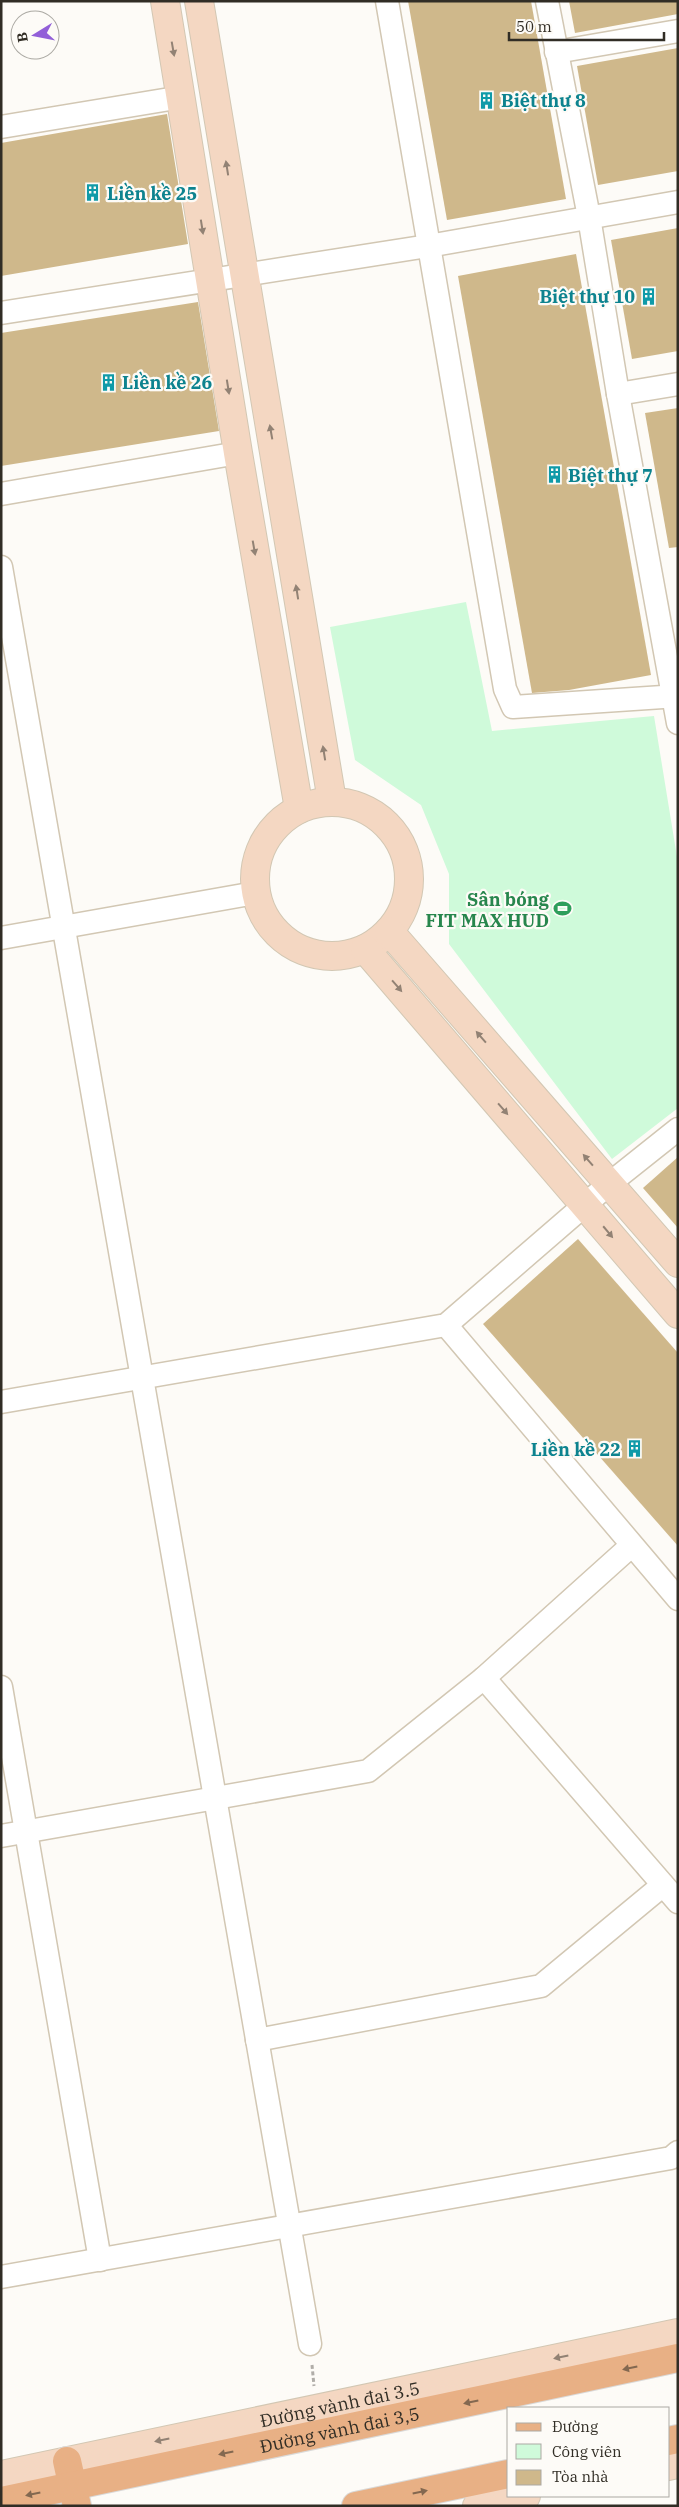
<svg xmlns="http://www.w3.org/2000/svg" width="679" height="2507" font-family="'IBM Plex Serif',serif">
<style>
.green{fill:#cffada}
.building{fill:#cfb88b}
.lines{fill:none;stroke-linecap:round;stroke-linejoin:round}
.minor-casing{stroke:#d2c7b3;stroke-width:25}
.secondary-casing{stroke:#d2c7b3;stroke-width:30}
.primary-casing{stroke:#dad9d8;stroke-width:30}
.path{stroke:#b0ada8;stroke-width:3;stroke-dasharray:4 2.5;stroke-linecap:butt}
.minor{stroke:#fff;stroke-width:22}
.secondary{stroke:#f4d7c2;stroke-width:28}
.primary{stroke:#e8b085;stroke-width:28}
.oneway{fill:#928274}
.oneway2{fill:#836850}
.labels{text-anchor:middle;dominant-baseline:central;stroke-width:4.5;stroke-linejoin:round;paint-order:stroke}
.culture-label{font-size:18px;font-weight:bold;fill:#0d838f;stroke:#fdfbf7;text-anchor:start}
.leisure-label{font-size:18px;font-weight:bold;fill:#27864d;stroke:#fdfbf7;text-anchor:end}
.street-label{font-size:18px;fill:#312d25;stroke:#fdfbf7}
</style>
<rect width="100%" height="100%" fill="#fdfbf7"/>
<polygon class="green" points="466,602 492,731 654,716 678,863 678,1108 612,1159 449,944 449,874 421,805 355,760 330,627"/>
<g class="building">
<polygon points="408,1 531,1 566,199 447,220"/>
<polygon points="569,1 678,1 678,14 575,33"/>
<polygon points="678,48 678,171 598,185 577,66"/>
<polygon points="167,114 188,244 1,276 1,143"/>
<polygon points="678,228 678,351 632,359 611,240"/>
<polygon points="576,254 651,675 569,690 532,693 458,276"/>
<polygon points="198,302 219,431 1,466 1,333"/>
<polygon points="678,408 678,547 669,548 645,413"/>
<polygon points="678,1157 678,1228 643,1188"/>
<polygon points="578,1239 678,1353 678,1546 483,1324"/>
</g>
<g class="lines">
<defs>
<g id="minor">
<polyline points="387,1 505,689 513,707 678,696"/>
<polyline points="547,1 589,217 618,394 678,723"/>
<polyline points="556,52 678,31"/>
<polyline points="1,127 182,97"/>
<polyline points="1,313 428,246 678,202"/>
<polyline points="618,394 678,384"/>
<polyline points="1,494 238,453"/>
<polyline points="1,567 310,2344"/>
<polyline points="1,938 255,893"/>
<polyline points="446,1325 678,1599"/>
<polyline points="1,1402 446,1325 609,1184 678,1129"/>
<polyline points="484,1678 678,1902"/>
<polyline points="1,1687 100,2260"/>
<polyline points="1,1836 368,1771 484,1678 631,1546"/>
<polyline points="257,2040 541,1986 663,1885"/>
<polyline points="1,2277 671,2158 678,2152"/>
</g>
<g id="secondary">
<polyline points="165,1 238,453 299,809"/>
<polyline points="199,1 332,801"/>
<circle cx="332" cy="879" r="77"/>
<polyline points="389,931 678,1263"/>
<polyline points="365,949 678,1314"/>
<polyline points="668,2466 678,2464"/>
<path id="s1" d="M 1,2475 L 678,2333"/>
<polyline points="477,2506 526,2496"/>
</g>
<g id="primary">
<polyline points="668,2441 678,2439"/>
<polyline points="67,2461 77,2506"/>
<path id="s2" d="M 1,2501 L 678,2358"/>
<polyline points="356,2506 508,2474"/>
</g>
</defs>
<use href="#minor" class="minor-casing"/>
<use href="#secondary" class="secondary-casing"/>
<use href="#primary" class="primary-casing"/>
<polyline class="path" points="312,2365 314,2386"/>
<use href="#minor" class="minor"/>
<use href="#secondary" class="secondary"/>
<use href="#primary" class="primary"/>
</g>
<defs><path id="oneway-solid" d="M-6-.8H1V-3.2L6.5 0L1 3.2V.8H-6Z" transform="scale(1.25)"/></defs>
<g class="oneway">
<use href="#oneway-solid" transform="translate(173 49) rotate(80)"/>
<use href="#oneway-solid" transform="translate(227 168) rotate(-99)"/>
<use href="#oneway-solid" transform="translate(202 227) rotate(81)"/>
<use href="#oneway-solid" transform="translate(228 387) rotate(81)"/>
<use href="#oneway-solid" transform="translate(271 432) rotate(-100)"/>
<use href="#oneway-solid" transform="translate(254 548) rotate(80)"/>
<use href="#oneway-solid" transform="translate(297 592) rotate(-99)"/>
<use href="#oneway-solid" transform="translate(324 753) rotate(-99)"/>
<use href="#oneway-solid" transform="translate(397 986) rotate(49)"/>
<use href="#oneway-solid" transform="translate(481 1037) rotate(-131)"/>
<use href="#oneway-solid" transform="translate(503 1109) rotate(49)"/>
<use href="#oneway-solid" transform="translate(588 1160) rotate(-131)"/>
<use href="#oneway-solid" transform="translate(608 1232) rotate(50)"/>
<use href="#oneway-solid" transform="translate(561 2357) rotate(168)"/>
<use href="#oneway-solid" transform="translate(162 2440) rotate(168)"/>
</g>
<g class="oneway2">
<use href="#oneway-solid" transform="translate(630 2368) rotate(168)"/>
<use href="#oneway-solid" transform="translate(471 2402) rotate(168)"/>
<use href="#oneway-solid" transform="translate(226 2453) rotate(168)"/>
<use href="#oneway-solid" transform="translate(420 2492) rotate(-12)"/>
<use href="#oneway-solid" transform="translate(33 2494) rotate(168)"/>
</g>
<defs>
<symbol id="building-bare" viewBox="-9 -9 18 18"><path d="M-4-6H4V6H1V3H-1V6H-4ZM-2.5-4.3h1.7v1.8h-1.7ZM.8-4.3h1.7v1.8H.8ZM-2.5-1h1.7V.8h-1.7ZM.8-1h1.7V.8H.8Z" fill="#0f9aa8" stroke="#fdfbf7" stroke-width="2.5" paint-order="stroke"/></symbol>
<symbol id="stadium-bare" viewBox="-9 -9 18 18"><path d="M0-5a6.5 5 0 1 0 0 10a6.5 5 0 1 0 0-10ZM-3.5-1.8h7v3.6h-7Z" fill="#2e9e5b" stroke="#fdfbf7" stroke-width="2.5" paint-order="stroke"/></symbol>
</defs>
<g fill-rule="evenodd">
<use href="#building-bare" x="474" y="88" width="25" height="25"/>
<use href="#building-bare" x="80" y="180" width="25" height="25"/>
<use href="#building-bare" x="636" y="284" width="25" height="25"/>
<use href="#building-bare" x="96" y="370" width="25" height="25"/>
<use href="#building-bare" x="542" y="462" width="25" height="25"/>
<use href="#stadium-bare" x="550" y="896" width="25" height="25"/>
<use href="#building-bare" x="622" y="1436" width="25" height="25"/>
</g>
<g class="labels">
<g class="culture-label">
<text x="501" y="100">Biệt thự 8</text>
<text x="107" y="193">Liền kề 25</text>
<text x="635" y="296" text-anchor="end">Biệt thự 10</text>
<text x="122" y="382">Liền kề 26</text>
<text x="568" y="475">Biệt thự 7</text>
<text x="621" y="1449" text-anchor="end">Liền kề 22</text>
</g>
<g class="leisure-label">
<text x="549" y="899">Sân bóng<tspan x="549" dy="21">FIT MAX HUD</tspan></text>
</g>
<g class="street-label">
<text stroke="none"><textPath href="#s1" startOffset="346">Đường vành đai 3.5</textPath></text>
<text stroke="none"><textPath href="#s2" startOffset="346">Đường vành đai 3,5</textPath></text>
</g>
</g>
<rect width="679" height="2507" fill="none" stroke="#312d25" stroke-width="5"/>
<rect x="507" y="2407" width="162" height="90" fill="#fdfbf7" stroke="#aba9a3"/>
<rect x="516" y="2423" width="25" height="8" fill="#e8b085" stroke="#aba9a3"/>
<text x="552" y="2432" font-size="15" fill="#312d25">Đường</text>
<rect x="516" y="2444" width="25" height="15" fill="#cffada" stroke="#aba9a3"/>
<text x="552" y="2457" font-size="15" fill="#312d25">Công viên</text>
<rect x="516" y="2470" width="25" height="15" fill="#cfb88b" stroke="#aba9a3"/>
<text x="552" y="2482" font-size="15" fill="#312d25">Tòa nhà</text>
<g transform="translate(35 35) rotate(260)"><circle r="24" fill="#fdfbf7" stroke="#aba9a3"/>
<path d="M0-4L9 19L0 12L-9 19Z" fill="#925fd8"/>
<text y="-8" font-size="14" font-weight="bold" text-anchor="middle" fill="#312d25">B</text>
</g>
<path d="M509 32v8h155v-8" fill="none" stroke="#312d25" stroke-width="2.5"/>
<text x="516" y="32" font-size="15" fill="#312d25" stroke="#fdfbf7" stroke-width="4" paint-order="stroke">50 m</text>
</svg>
